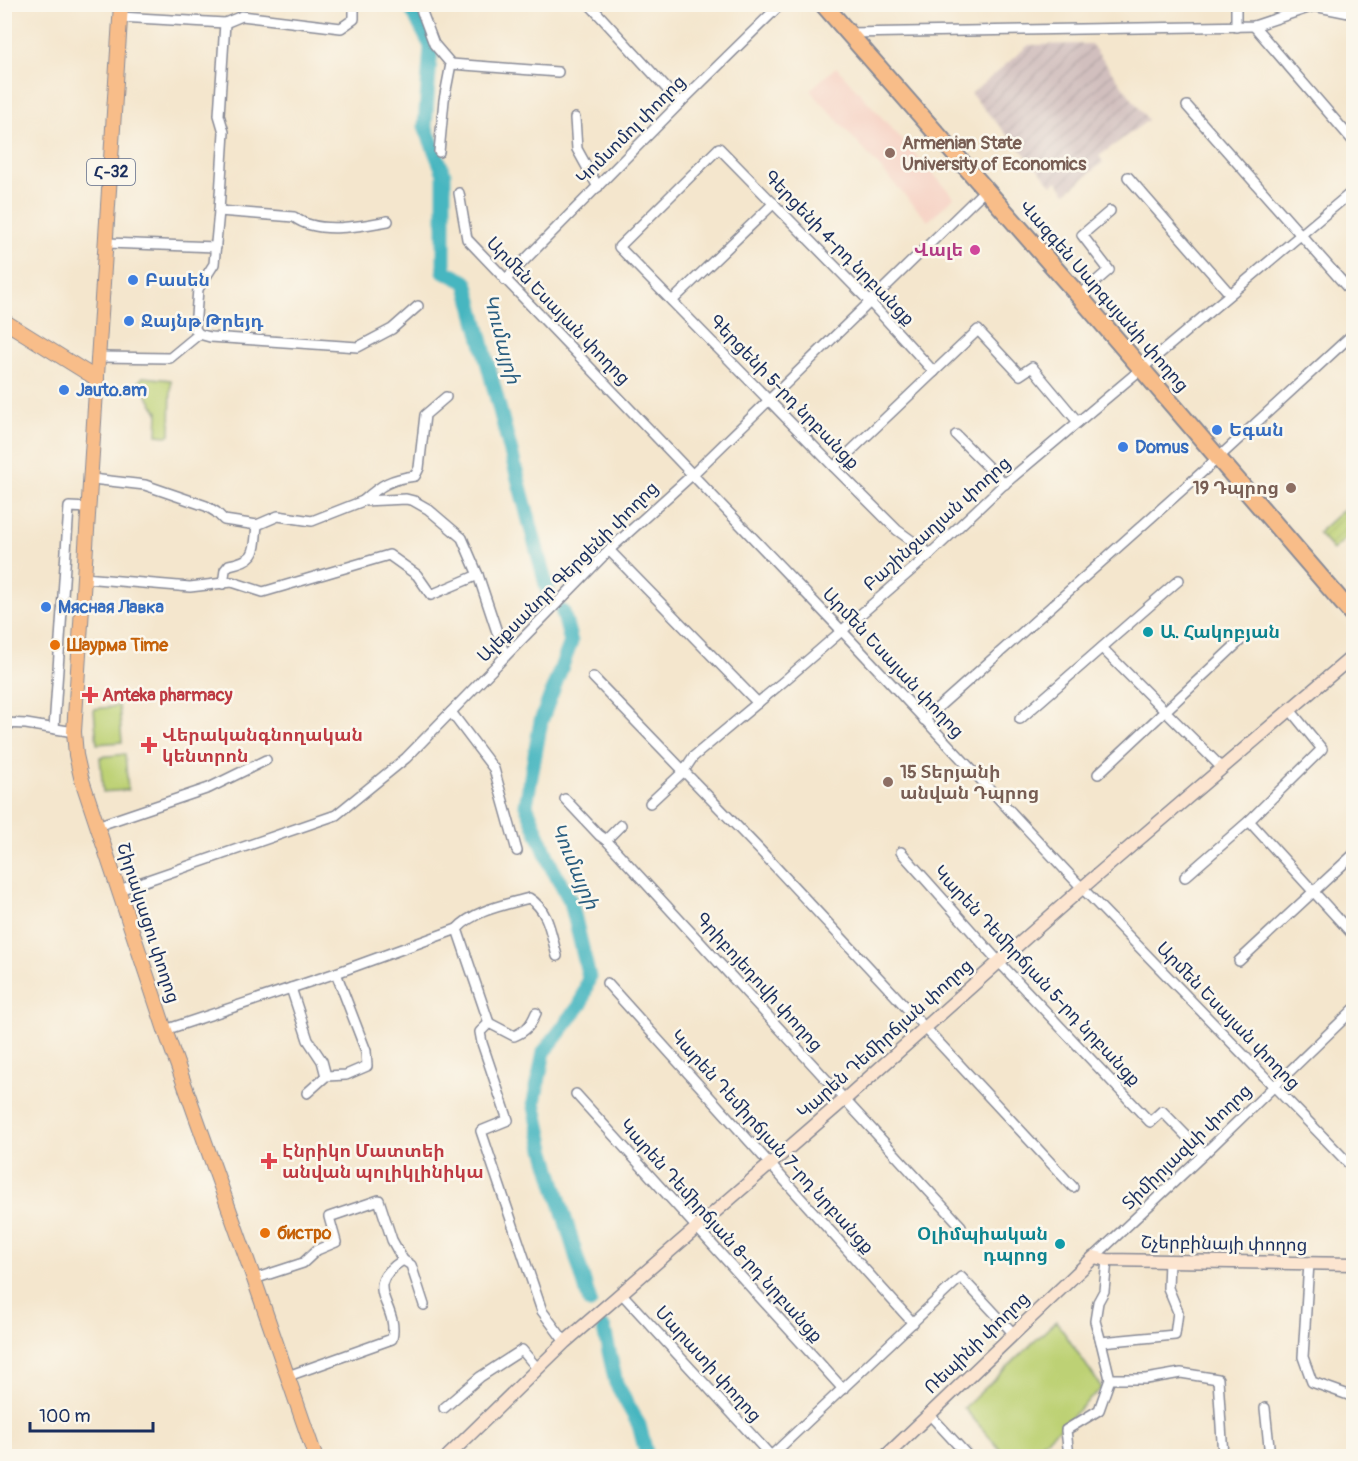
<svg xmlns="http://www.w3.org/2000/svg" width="1358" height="1461" font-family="Pangolin,'Noto Sans Armenian',sans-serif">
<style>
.built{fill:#f6d2c4}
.industrial{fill:url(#industrial-furrows)}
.grass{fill:#bdd175;stroke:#6c806a;stroke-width:1.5}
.garden{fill:url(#garden-furrows);stroke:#6c806a;stroke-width:1.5}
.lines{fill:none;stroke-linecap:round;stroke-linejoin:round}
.river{stroke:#47b6c0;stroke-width:15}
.street-casing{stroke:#888a96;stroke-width:12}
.secondary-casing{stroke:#888a96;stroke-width:15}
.primary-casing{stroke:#888a96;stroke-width:16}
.highway-casing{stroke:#888a96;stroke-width:20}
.street{stroke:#fff;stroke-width:9}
.secondary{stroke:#fce5d0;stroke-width:12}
.primary{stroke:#f8bd89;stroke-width:14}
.highway{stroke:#f8bd89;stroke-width:16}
.education-dot{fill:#8d6e63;stroke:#fbf7ec;stroke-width:2}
.hotel-dot{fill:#d1479c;stroke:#fbf7ec;stroke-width:2}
.shop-dot{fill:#3f7fe0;stroke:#fbf7ec;stroke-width:2}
.culture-dot{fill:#0f9aa8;stroke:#fbf7ec;stroke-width:2}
.food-dot{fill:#e8710a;stroke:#fbf7ec;stroke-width:2}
.health-dot{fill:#e0444e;stroke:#fbf7ec;stroke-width:2}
.labels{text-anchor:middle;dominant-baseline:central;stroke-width:5;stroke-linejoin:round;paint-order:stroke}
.shield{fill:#fbf7ec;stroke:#5e6b89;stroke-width:1.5}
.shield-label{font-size:16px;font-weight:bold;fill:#1b2f5e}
.street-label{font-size:18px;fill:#1b2f5e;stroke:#fbf7ec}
.education-label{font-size:18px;font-weight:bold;fill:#785e54;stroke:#fbf7ec;text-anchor:start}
.hotel-label{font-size:18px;font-weight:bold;fill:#b23c85;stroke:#fbf7ec;text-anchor:end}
.shop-label{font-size:18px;font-weight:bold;fill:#366cbe;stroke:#fbf7ec;text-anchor:start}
.culture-label{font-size:18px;font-weight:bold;fill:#0d838f;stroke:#fbf7ec;text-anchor:start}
.food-label{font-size:18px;font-weight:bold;fill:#c56008;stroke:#fbf7ec;text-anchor:start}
.health-label{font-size:18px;font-weight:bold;fill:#be3a42;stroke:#fbf7ec;text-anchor:start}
.water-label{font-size:20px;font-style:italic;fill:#2a5e80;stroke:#fbf7ec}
</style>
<defs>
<pattern id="industrial-furrows" width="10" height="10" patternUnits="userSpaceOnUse" patternTransform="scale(1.5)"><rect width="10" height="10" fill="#d1bfbe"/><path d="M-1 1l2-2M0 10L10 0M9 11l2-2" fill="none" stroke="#b3a4a6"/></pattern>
<pattern id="garden-furrows" width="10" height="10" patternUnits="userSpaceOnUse" patternTransform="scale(1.5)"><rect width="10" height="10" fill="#bdd175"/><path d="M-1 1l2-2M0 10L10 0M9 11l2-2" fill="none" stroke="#a2b468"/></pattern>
</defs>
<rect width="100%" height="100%" fill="#fbf7ec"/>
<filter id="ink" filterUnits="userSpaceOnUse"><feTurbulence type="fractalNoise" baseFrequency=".0167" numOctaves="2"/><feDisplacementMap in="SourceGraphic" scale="12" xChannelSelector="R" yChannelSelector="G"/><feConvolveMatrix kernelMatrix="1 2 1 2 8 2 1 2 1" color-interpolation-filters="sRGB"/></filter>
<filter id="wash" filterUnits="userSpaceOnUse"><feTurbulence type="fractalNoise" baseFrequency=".008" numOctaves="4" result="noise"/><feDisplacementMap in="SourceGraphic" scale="24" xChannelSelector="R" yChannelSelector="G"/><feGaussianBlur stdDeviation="1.35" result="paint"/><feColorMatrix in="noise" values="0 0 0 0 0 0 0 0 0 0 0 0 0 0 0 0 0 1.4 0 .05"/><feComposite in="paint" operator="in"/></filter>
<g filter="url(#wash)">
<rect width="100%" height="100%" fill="#f4e6cd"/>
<polygon class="built" points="836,67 954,197 928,221 810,90"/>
<polygon class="industrial" points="1091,44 1148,120 1099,156 1103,162 1066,193 1057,181 1052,185 971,94 1029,45"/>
<g class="grass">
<polygon points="143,377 171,380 170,434 167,436 157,435 158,412 138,382"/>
<polygon points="119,706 122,742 97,744 94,709"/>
<polygon points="125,754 128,790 103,792 100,757"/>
<polygon points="1056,1321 1102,1388 1029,1456 1006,1456 964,1408"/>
</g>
<polygon class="garden" points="1353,501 1353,532 1333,550 1318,533"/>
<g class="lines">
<g class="river">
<polyline points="409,4 431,46 425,126 444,174 444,271 466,282 548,592"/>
<polyline points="563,612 571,642 541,721 526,805 552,868 571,902 589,977 581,1004 544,1052 534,1102 544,1149 590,1302"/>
<polyline points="604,1329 616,1383 639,1425 647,1456"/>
</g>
</g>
</g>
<g filter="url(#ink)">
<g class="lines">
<defs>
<g id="street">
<polyline points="419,4 434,44 451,64 444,100 439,152"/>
<polyline points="589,4 680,103"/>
<polyline points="120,17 225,23 242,16 341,28 354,19 354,4"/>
<polyline points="225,23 219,115 224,132 219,211 214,264 198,289 195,329 199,334 210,337 358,347 392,329 418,306"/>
<polyline points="1254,26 1354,142"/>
<polyline points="1236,27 1236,4"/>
<polyline points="848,33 1254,26 1314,6 1354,14"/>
<polyline points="451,64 558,72"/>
<polyline points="1187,106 1354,295"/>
<polyline points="575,118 577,149 598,187"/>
<polyline points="1128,177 1230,294"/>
<polyline points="459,193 467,239 842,631 1082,888 1354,1169"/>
<path d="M 219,211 L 294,217 C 317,235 360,226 388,221"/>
<polyline points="107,243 216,247"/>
<polyline points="505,280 680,103 781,4"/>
<polyline points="1079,296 1109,270 1082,235 1110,211"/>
<polyline points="672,301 774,203"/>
<polyline points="99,357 170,358 199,334"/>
<polyline points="956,435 1005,484"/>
<polyline points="834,467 978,330 1020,375 1032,367 1078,422"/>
<polyline points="92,479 145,485 206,506 216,512 224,520 257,525 278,516 312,521 363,501 406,499 414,501 428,509 462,538 478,575 505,656"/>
<path d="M 363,501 C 381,485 390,479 415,476 L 419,468 L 425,415 L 446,397"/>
<polyline points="609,550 758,703"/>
<polyline points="930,554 897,530 834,467 619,247 719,148 870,302 934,372"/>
<polyline points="84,578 190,587 232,582 263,592 389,555 417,575 431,595 478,575"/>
<path d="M 223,584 L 225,570 L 229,565 C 258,559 254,552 257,525"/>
<polyline points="1102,648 1222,768"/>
<polyline points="593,677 759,849 1073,1187"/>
<polyline points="451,712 494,769 517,851"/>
<polyline points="1020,719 1179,580"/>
<polyline points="924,720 1218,458 1354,333"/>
<polyline points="4,723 26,724 74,732"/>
<polyline points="54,728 69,507 90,508"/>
<polyline points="1098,774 1241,640"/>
<polyline points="565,799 599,835 606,840 961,1226"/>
<polyline points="650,803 683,772 693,757 784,681 930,554 1002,486 1354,190"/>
<polyline points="1249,821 1354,936"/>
<polyline points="97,826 209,788 266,760"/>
<polyline points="606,840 621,825"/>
<polyline points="901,852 999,962 1150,1122 1162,1111 1204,1154"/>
<polyline points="1185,877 1249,821 1322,749 1291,711"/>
<polyline points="119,890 336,815 406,758 609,550 692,475 985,190"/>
<path d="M 457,929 C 474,910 505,905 529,898 C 549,910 551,935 557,956"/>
<polyline points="1239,961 1354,854"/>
<polyline points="607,983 913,1323"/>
<polyline points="291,988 308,1040 322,1061 326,1076"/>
<path d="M 489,1023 L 514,1036 C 526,1031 531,1025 536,1013"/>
<polyline points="165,1030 336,973 457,929 489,1023 480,1032 482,1043 508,1120 481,1131 542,1311 565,1342"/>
<polyline points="307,1093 326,1076 346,1075 367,1066 366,1051 336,973"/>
<polyline points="576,1094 843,1389"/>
<polyline points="1094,1257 1204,1154 1354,1009"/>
<polyline points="403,1260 411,1265 424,1305"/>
<polyline points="1107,1260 1104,1291 1098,1302 1095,1321 1101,1342 1175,1335 1178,1312 1168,1288 1169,1261"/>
<polyline points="1309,1263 1303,1357 1312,1382 1354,1397"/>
<path d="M 254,1279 L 303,1263 L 317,1250 L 336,1242 L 329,1217 L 379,1200 L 392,1240 L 403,1260 C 358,1289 400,1303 392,1339 L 288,1376"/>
<polyline points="622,1294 771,1456"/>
<polyline points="1101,1342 1110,1379 1146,1379 1181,1373 1218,1379 1223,1456"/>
<polyline points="444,1408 480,1377 522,1350 537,1368"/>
<polyline points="1265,1408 1270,1456"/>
<polyline points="929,1414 968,1456"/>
<polyline points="771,1456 961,1277 1013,1333"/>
<polyline points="1069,1456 1066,1430 1099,1410 1110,1379"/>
</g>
<g id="secondary">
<polyline points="448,1456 565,1342 844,1100 1082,888 1354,655"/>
<polyline points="886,1456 1094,1257 1107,1260 1354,1264"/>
</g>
<g id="primary">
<polyline points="121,4 74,732 76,755 81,777 165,1030 254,1279 315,1456"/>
<polyline points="4,321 97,379"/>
</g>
<polyline id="highway" points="823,4 1079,296 1354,616"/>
</defs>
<use href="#street" class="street-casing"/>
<use href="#secondary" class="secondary-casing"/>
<use href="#primary" class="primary-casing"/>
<use href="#highway" class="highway-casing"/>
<use href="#street" class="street"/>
<use href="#secondary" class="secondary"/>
<use href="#primary" class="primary"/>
<use href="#highway" class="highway"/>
</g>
</g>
<g class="education-dot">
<circle cx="890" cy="153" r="6"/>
<circle cx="1291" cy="488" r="6"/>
<circle cx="888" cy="782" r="6"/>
</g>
<circle class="hotel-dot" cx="975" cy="250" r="6"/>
<g class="shop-dot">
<circle cx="133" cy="280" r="6"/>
<circle cx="129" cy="321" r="6"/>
<circle cx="64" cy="390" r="6"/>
<circle cx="1217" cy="430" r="6"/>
<circle cx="1123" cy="447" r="6"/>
<circle cx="46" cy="607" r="6"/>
</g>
<g class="culture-dot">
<circle cx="1148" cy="632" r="6"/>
<circle cx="1060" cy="1244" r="6"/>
</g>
<g class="food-dot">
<circle cx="55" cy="645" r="6"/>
<circle cx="265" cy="1233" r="6"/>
</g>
<g class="health-dot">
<path d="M87 686h6v6h6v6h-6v6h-6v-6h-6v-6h6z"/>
<path d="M146 736h6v6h6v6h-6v6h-6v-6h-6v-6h6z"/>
<path d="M266 1152h6v6h6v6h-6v6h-6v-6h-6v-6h6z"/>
</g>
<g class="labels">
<rect class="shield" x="87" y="159" width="48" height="26" rx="4.5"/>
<g class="shield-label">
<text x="111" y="172">Հ-32</text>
</g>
<g class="street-label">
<text transform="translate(631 130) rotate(-45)">Կոմսոմոլ փողոց</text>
<text transform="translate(839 248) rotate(46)">Գերցենի 4-րդ նրբանցք</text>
<text transform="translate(1104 296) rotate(49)">Վազգեն Սարգսյանի փողոց</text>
<text transform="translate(558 311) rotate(46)">Արմեն Եսայան փողոց</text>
<text transform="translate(784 392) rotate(46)">Գերցենի 5-րդ նրբանցք</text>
<text transform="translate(937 524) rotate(-42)">Բաշինջաղյան փողոց</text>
<text transform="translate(568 572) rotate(-45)">Ալեքսանդր Գերցենի փողոց</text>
<text transform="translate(893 663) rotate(47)">Արմեն Եսայան փողոց</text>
<text transform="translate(148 923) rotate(72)">Շիրակացու փողոց</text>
<text transform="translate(1037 976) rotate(47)">Կարեն Դեմիրճյան 5-րդ նրբանցք</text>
<text transform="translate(759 982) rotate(48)">Գրիբոյեդովի փողոց</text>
<text transform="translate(1228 1016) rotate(46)">Արմեն Եսայան փողոց</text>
<text transform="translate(885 1039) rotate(-42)">Կարեն Դեմիրճյան փողոց</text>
<text transform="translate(772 1142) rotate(48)">Կարեն Դեմիրճյան 7-րդ նրբանցք</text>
<text transform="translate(1187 1147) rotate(-44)">Տիմիրյազևի փողոց</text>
<text transform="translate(721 1231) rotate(48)">Կարեն Դեմիրճյան 8-րդ նրբանցք</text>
<text transform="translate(1224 1244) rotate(1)">Շչերբինայի փողոց</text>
<text transform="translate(977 1343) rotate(-44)">Ռեպինի փողոց</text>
<text transform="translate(708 1364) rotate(48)">Մարատի փողոց</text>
</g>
<g class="education-label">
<text x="902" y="143">Armenian State<tspan x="902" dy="21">University of Economics</tspan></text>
<text x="1279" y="488" text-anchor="end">19 Դպրոց</text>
<text x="900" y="772">15 Տերյանի<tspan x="900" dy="21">անվան Դպրոց</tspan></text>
</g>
<g class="hotel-label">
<text x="963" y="250">Վալե</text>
</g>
<g class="shop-label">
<text x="145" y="280">Բասեն</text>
<text x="141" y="321">Ջայնթ Թրեյդ</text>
<text x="76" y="390">Jauto.am</text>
<text x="1229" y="430">Եգան</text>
<text x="1135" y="447">Domus</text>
<text x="58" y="607">Мясная Лавка</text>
</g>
<g class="culture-label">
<text x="1160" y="632">Ա. Հակոբյան</text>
<text x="1048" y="1234" text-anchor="end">Օլիմպիական<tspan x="1048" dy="21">դպրոց</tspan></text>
</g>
<g class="food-label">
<text x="67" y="645">Шаурма Time</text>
<text x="277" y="1233">бистро</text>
</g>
<g class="health-label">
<text x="102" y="695">Anteka pharmacy</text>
<text x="162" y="735">Վերականգնողական<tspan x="162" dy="21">կենտրոն</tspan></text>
<text x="282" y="1151">Էնրիկո Մատտեի<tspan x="282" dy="21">անվան պոլիկլինիկա</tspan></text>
</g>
<g class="water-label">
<text transform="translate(502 339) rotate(75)">Կումայրի</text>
<text transform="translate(575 866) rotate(67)">Կումայրի</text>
</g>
</g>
<rect width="1358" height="1461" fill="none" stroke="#fbf7ec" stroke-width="24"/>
<path d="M30 1422v9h123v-9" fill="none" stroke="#1b2f5e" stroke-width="3"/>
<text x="39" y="1422" font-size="18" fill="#1b2f5e" stroke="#fbf7ec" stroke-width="4.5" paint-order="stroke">100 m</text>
</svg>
